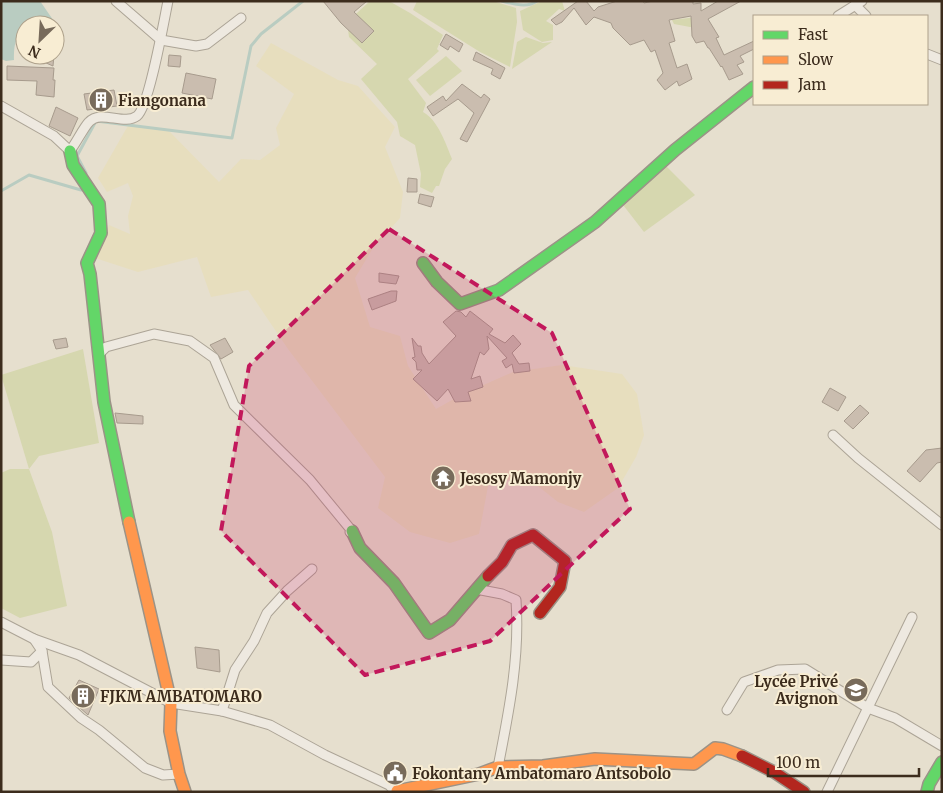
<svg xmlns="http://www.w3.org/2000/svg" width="943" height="793" font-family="Merriweather,serif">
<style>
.farmland{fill:#e7debe}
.green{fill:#d6d7af}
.water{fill:#b9ccc1}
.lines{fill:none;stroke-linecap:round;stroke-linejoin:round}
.stream{stroke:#b9ccc1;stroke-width:3}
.building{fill:#cabdaf;stroke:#a79b8d}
.street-casing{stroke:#aca496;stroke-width:11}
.fast-casing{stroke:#9b9387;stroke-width:14}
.slow-casing{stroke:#9b9387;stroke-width:14}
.jam-casing{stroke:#9b9387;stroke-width:14}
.street{stroke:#eee9e0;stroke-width:9}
.fast{stroke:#63d668;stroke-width:11}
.slow{stroke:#ff974d;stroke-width:11}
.jam{stroke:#b3261e;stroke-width:11}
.marked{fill:#c2185b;fill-opacity:0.2;stroke:#c2185b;stroke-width:4;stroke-dasharray:10 6;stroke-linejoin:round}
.labels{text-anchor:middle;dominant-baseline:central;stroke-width:4;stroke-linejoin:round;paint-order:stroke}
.poi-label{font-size:15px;font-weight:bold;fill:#3c2c1d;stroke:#f8edd3;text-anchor:start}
</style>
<rect width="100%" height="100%" fill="#e6dfce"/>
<polygon class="farmland" points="271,43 338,80 358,86 395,127 385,147 403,192 400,218 373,248 355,278 370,327 400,336 408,366 436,409 461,395 513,372 562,365 622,374 637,394 644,435 636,457 618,488 584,512 558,502 529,479 489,481 479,534 450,543 410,532 378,508 385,477 288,349 248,290 211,297 197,257 138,272 95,258 109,225 130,234 128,216 133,196 128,183 107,192 98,178 129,124 168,130 219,182 241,159 260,160 280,145 276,128 294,94 256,66"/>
<g class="green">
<path d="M 370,1 L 389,1 L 410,13 L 443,35 L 437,49 L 439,51 L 408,79 L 426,103 L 423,112 C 438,120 446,144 452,159 L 445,169 L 439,186 L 436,186 L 432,193 L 420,187 L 421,174 L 415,145 L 400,136 L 397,122 L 361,79 L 377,64 L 349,37 L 348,29 L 345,24 Z"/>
<polygon points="417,1 493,1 516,8 517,22 510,67 480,52 413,10"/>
<polygon points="542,1 562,1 565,11 559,9 546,21 553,25 553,40 542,42 523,30 520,11"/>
<polygon points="705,16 709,28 690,27 674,24 672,20"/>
<polygon points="526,37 543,43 552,42 512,69 517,42"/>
<polygon points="446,56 462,71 430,96 416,80"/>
<polygon points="664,164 695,195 644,232 620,201"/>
<polygon points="83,349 99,443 39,456 29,469 52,532 67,606 20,618 1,608 1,473 10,469 29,469 1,375"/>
</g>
<path class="water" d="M 1,1 L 40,1 L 60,30 L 55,28 L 55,25 L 42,24 L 25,25 L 25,31 C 14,37 14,48 14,60 L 6,61 L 1,59 Z"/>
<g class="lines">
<g class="stream">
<path d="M 502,1 C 513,4 528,8 537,1"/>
<polyline points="86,173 77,156 96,121 232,138 251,46 261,34 303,1"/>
<polyline points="1,191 29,175 81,190 84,186"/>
</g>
</g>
<g class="building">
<polygon points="323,1 367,1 354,12 374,31 362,43 341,23"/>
<polygon points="578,1 586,1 594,11 598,7 617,1 643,1 644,3 653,1 693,1 693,4 701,3 701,11 718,1 741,1 708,19 719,37 716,38 724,55 754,41 754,49 740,56 744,62 737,65 743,74 729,80 722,66 721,67 709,48 708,48 704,41 696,43 692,36 691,16 669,20 675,41 669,43 677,68 687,64 692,79 679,86 677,81 665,90 657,80 663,73 655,50 651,52 644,40 630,45 613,28 611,23 594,17 586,25 574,8 562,22 556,25 551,20"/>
<polygon points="446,34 463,44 459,52 450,46 448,50 440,45"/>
<polygon points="476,52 505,68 500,79 491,74 493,69 473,60"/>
<polygon points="28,55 54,55 53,66"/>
<polygon points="169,55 181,56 180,67 168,66"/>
<polygon points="7,66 54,68 53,80 55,80 54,97 36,95 37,81 7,80"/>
<polygon points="186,73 216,79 212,99 182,93"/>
<polygon points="462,84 481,98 484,94 490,99 467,142 460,139 474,113 458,99 433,116 427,107 443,96 446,101"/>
<polygon points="114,90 117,106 87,110 84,94"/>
<polygon points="56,107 78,118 70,136 49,126"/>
<polygon points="408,178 417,179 417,192 407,192"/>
<polygon points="420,194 434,197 431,207 418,203"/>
<polygon points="379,273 399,276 396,284 379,282"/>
<polygon points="391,291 397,291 396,301 372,310 368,299"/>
<polygon points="456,311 461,312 466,317 470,311 493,329 489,334 505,343 513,335 521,344 512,353 519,364 529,363 530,371 514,373 512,364 506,368 502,361 507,358 487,336 489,349 484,355 480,352 471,379 480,376 483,387 468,392 471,401 455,402 448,389 437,401 413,379 422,370 417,370 416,362 412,358 415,357 412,338 418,346 421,346 422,353 429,364 456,336 443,322"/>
<polygon points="66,338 68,347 56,349 53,340"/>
<polygon points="225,338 233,352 221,359 210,345"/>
<polygon points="830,388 846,397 838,411 822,402"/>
<polygon points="860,405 869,413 853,429 844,421"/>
<polygon points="115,413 143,416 143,424 117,423"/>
<polygon points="942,448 942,462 937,463 920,482 907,471 926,450"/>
<polygon points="195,647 219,650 220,672 197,668"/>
<polygon points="79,680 99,689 88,715 69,698"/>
</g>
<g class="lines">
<defs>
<g id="street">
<polyline points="116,1 161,40 196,46 207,44 241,18"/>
<polyline points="855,5 866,16"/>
<polyline points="838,16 862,1"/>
<polyline points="927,54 942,60"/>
<path d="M 1,106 L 54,136 L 70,151 C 76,143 84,127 89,122 C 101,109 124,126 137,116 C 149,107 164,20 168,1"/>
<polyline points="99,354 106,347 154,334 190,341 214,358 234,405 310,480 352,531 350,532"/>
<polyline points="833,435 858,458 942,525"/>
<path d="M 476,589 L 502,594 L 516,600 C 520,657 509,711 498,767"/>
<polyline points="1,622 34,639 79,655 171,703 222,711 270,725 325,755 389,785 396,792"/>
<polyline points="34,639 42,651 48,687 81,718 99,730 145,768 163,775 179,774"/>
<polyline points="1,660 31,662 42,651"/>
<polyline points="727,710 744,682 778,670 805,669 868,708 895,718 942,746"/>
<polyline points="222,711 235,670 254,641 267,613 287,591 312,569"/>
<polyline points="827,792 912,617"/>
</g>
<g id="fast">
<polyline points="70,151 73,165 99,204 101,233 87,263 90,274 104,402 129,522"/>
<polyline points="423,263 437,282 460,304 499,290 595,222 675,150 754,87"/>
<polyline points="352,531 360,548 394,583 429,633 450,620 488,576"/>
<polyline points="927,792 929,784 942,762"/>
</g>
<g id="slow">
<polyline points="129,522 171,703 170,731 179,774 185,792"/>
<polyline points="397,791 479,774 498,767 543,766 595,759 694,764 715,748 723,749 742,756"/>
</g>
<g id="jam">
<polyline points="488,576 502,562 512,545 533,535 565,561 560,587 540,613"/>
<polyline points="742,756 774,772 804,792"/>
</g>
</defs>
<use href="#street" class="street-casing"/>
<use href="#fast" class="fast-casing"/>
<use href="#slow" class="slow-casing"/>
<use href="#jam" class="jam-casing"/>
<use href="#street" class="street"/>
<use href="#fast" class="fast"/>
<use href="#slow" class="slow"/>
<use href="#jam" class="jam"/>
</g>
<path class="marked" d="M 389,229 L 552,333 L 630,509 L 490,641 L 365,675 L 221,531 L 249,366 Z"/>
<defs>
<symbol id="building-disc" viewBox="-11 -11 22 22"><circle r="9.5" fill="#786b5b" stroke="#f8edd3"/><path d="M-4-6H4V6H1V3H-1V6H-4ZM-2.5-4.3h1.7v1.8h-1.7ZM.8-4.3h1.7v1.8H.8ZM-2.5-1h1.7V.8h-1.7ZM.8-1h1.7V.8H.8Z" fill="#fff"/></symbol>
<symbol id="temple-disc" viewBox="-11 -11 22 22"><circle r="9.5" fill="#786b5b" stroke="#f8edd3"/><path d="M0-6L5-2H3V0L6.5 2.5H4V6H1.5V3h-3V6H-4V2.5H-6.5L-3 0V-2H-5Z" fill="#fff"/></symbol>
<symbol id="school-disc" viewBox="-11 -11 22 22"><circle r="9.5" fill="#786b5b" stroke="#f8edd3"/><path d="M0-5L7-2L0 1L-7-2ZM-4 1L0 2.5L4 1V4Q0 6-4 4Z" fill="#fff"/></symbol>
<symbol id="civic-disc" viewBox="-11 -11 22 22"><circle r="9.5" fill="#786b5b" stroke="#f8edd3"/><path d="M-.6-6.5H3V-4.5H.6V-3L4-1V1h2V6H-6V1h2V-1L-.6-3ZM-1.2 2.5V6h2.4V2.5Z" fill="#fff"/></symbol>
</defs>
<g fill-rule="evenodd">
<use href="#building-disc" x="87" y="86" width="28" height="28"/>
<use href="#temple-disc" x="429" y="464" width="28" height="28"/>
<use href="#school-disc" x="842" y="676" width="28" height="28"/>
<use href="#building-disc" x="69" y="682" width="28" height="28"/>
<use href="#civic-disc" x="381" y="759" width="28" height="28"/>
</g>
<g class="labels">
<g class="poi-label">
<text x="118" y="100">Fiangonana</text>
<text x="460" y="478">Jesosy Mamonjy</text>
<text x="838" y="681" text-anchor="end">Lycée Privé<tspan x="838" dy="17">Avignon</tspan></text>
<text x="100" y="696">FJKM AMBATOMARO</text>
<text x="412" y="773">Fokontany Ambatomaro Antsobolo</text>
</g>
</g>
<rect width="943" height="793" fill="none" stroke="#3c2c1d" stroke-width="5"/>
<rect x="753" y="15" width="175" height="90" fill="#f8edd3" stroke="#ada08a"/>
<rect x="763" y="31" width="25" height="8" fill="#63d668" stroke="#ada08a"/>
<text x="798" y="40" font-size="15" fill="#3c2c1d">Fast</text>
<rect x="763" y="56" width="25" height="8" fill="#ff974d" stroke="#ada08a"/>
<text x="798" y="65" font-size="15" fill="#3c2c1d">Slow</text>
<rect x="763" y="81" width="25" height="8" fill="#b3261e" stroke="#ada08a"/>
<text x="798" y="90" font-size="15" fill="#3c2c1d">Jam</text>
<g transform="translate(40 40) rotate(205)"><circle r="24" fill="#f8edd3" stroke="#ada08a"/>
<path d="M0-4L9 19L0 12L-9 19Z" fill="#786b5b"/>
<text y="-8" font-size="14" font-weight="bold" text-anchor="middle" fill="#3c2c1d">N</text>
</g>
<path d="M768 768v8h151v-8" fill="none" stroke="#3c2c1d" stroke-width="2.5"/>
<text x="776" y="768" font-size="15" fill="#3c2c1d" stroke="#f8edd3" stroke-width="4" paint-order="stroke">100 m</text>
</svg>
